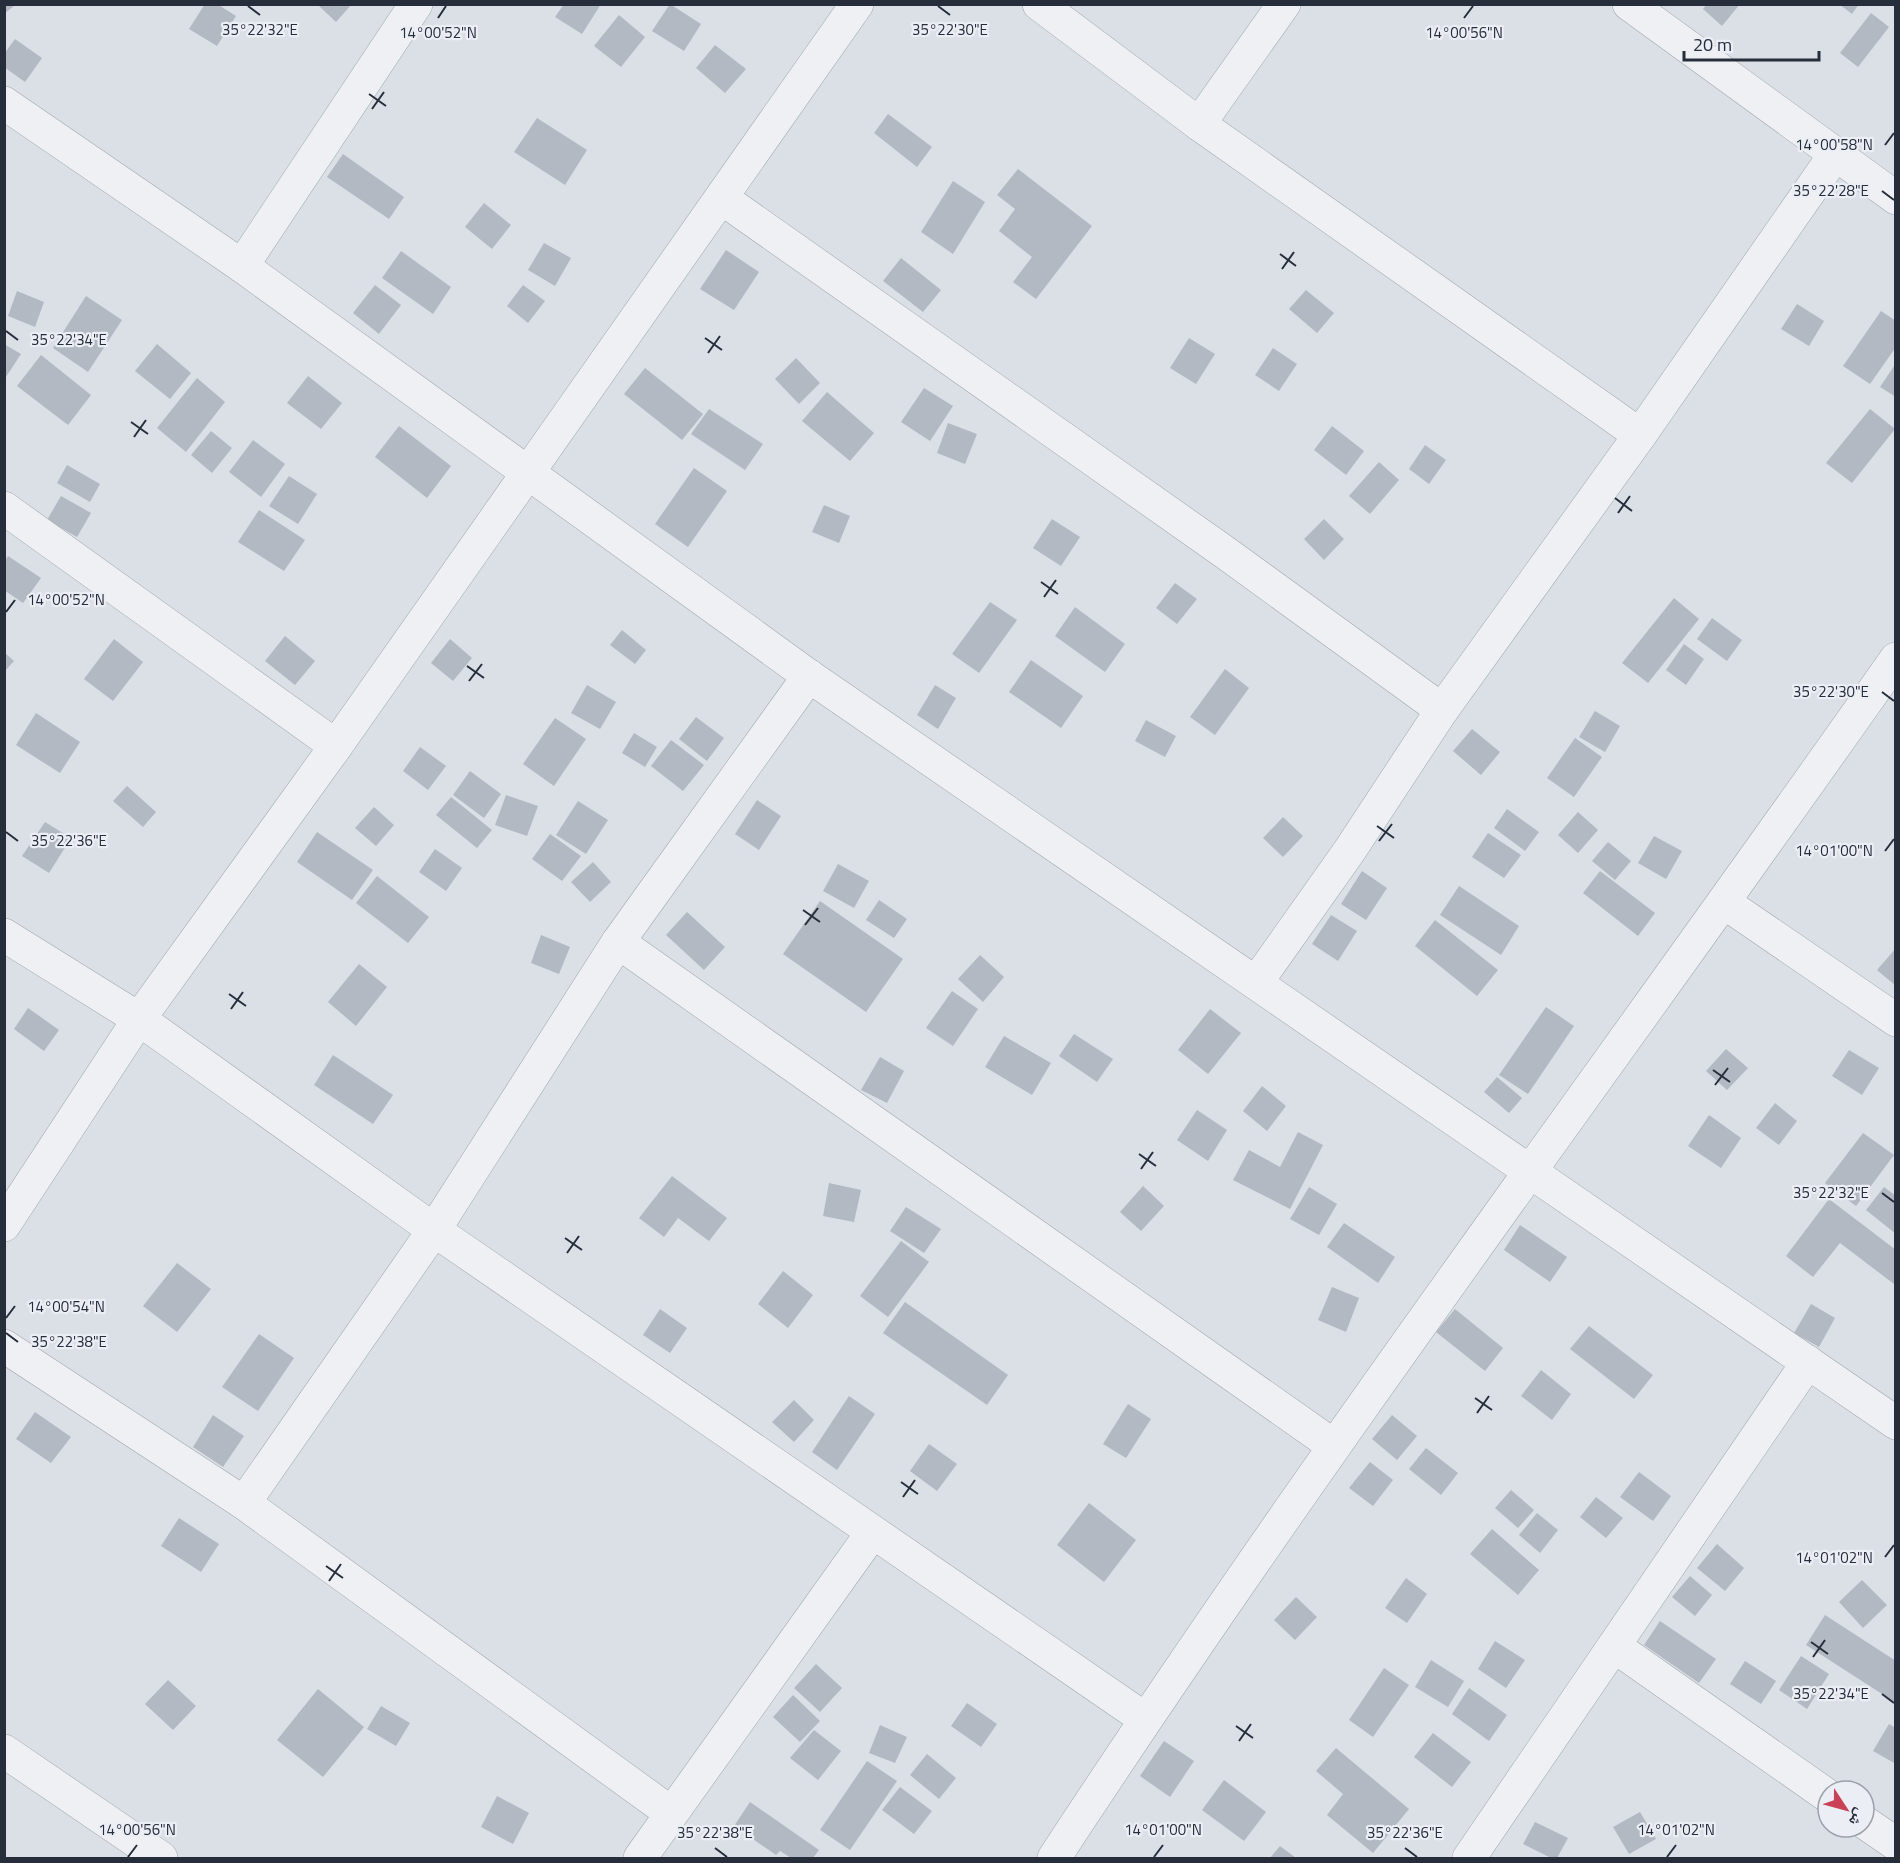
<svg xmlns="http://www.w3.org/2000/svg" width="1900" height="1863" font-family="'Titillium Web','Noto Naskh Arabic',sans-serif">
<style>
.building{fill:#b3b9c2}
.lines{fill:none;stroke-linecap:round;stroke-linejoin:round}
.street-casing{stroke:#a1a7af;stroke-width:34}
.street{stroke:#eef0f4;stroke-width:33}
.ticks{fill:none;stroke:#262e3b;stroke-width:2}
.ticks-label{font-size:15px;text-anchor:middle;fill:#262e3b;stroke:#ebeef4;stroke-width:4.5;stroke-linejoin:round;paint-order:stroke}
</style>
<rect width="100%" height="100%" fill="#dbe0e6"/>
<g class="building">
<polygon points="4,4 14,6 4,14"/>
<polygon points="205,4 217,4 236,16 217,46 189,29"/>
<polygon points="317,4 352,4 336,22"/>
<polygon points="564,4 601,4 582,34 555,17"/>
<polygon points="670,4 701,24 684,51 652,31"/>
<polygon points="1707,4 1740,4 1722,26 1703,9"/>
<polygon points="1839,4 1859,4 1852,14"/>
<polygon points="1871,13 1889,27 1858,67 1840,53"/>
<polygon points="619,15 645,37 621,67 594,46"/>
<polygon points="15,39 42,58 25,82 4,67 4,54"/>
<polygon points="715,45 746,69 725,93 696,68"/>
<polygon points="888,114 932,147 917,167 874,133"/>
<polygon points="537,118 587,150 565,185 514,152"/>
<polygon points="343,154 404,197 389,219 327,177"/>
<polygon points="1018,169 1092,226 1036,299 1013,282 1032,257 999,231 1015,209 997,195"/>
<polygon points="953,181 985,202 953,254 921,232"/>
<polygon points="484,203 511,225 492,249 465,227"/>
<polygon points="544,243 571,258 555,286 528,270"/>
<polygon points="726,250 759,272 734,310 700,289"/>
<polygon points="401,251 451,287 433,314 382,278"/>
<polygon points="901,258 941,290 923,312 883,281"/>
<polygon points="375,285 401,305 379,334 353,313"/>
<polygon points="523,285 545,301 528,323 507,306"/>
<polygon points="1306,290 1334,313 1317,333 1289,309"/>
<polygon points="17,291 44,302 35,327 8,316"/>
<polygon points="86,296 122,320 88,372 53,348"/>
<polygon points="1797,304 1824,321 1809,346 1781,329"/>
<polygon points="1881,311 1896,321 1896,347 1870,384 1843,366"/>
<polygon points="1189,338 1215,354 1196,384 1170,368"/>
<polygon points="4,344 21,354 4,380"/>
<polygon points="157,344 191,373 170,399 135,371"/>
<polygon points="1273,348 1297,364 1279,391 1255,375"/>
<polygon points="41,355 91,395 68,425 17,386"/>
<polygon points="796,358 820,383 799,404 775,379"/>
<polygon points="1894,366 1896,367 1896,397 1880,387"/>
<polygon points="645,368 703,414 682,440 624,394"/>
<polygon points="308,376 342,403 321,429 287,403"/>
<polygon points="197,378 225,402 186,452 157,428"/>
<polygon points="924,388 953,406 930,441 901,422"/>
<polygon points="827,392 874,433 850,461 802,421"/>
<polygon points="709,409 763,444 745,470 691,434"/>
<polygon points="1870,409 1895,429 1852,483 1826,463"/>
<polygon points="948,423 977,434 965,464 937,453"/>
<polygon points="399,426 451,466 427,498 375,457"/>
<polygon points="1332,426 1364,451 1346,475 1314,450"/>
<polygon points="211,431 232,448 212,473 191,455"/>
<polygon points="253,440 285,464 261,497 229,472"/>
<polygon points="1425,445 1446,460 1429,484 1409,469"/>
<polygon points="1379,462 1399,480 1370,514 1349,496"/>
<polygon points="67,465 100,484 90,502 57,483"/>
<polygon points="694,468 727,491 688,547 655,524"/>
<polygon points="289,476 317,494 298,524 269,506"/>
<polygon points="61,496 91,513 77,537 47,520"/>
<polygon points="824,505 850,516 839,543 812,532"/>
<polygon points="259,510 305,540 284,571 238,542"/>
<polygon points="1052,519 1080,537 1061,566 1033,548"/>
<polygon points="1324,519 1344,539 1324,560 1304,539"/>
<polygon points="8,556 41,578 23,603 4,590 4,562"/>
<polygon points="1175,583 1197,599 1177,624 1156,608"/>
<polygon points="1674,598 1699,619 1648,683 1622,663"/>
<polygon points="990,602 1017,620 979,673 952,654"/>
<polygon points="1075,607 1125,644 1105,672 1055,636"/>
<polygon points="1712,618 1742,640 1727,661 1697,639"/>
<polygon points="622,630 646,650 635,664 610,645"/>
<polygon points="285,636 315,661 295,685 265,661"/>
<polygon points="114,639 143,662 113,701 84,679"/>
<polygon points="450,639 472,658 453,681 431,663"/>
<polygon points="1684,644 1704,659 1686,685 1666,670"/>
<polygon points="4,652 14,661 4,672"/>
<polygon points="1031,660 1083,696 1061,728 1009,692"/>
<polygon points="1225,669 1249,688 1215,735 1190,717"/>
<polygon points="587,685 616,702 600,729 571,713"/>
<polygon points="935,685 956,698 938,729 917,715"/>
<polygon points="1595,711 1620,726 1605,752 1579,737"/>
<polygon points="36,713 80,742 60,773 16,745"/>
<polygon points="696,717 724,738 707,761 679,739"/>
<polygon points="555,718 586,739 554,786 523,764"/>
<polygon points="1146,720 1176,736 1165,757 1135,741"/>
<polygon points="1472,729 1500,752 1481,775 1453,751"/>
<polygon points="634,733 657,747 645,767 622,753"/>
<polygon points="1575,738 1602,757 1574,797 1547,778"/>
<polygon points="671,740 704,765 683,791 651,766"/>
<polygon points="420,747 446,766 428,790 403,771"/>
<polygon points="470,771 501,794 484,818 453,795"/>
<polygon points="127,786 156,812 143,827 113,801"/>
<polygon points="506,795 538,806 527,836 495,825"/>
<polygon points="451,797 492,830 477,848 436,815"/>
<polygon points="757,800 781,816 759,850 735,834"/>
<polygon points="578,801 608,820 586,854 556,835"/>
<polygon points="374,807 394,825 376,846 355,828"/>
<polygon points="1507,809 1539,832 1525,851 1494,828"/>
<polygon points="1578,812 1598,830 1578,853 1558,835"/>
<polygon points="1283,817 1303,836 1283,857 1263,838"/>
<polygon points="45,822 71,838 49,873 22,856"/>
<polygon points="317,832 373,870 352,900 297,862"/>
<polygon points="1488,833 1521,855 1504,878 1472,857"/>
<polygon points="550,834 581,856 562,881 532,859"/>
<polygon points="1654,836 1682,851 1666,879 1638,863"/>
<polygon points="1608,842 1631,861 1615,880 1592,861"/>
<polygon points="435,849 462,868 446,891 419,872"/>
<polygon points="593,862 611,882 590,902 571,882"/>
<polygon points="838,864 869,881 854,908 823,891"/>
<polygon points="1362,871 1387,888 1366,920 1341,904"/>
<polygon points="1600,871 1655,913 1638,936 1583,893"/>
<polygon points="377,876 429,917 408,943 356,903"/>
<polygon points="1459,886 1519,926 1501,955 1440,915"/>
<polygon points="879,900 907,919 894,938 866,920"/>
<polygon points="820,901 903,959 866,1012 783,954"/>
<polygon points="687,912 725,947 704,970 666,935"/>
<polygon points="1331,915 1357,931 1338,961 1312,944"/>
<polygon points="1435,920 1498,970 1477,996 1415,946"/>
<polygon points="541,935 570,947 559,974 531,963"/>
<polygon points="1896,948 1896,986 1877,970"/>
<polygon points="980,955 1004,977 983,1002 958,979"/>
<polygon points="359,964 387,987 356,1026 328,1002"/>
<polygon points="952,991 978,1009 953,1046 926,1028"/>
<polygon points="1546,1007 1574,1026 1528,1094 1499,1075"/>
<polygon points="28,1008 59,1030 44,1051 14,1029"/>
<polygon points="1210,1009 1241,1033 1208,1074 1178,1050"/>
<polygon points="1074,1034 1113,1059 1097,1082 1059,1056"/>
<polygon points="1004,1036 1051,1063 1032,1095 985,1067"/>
<polygon points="1726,1049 1748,1068 1727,1090 1706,1071"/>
<polygon points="1849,1050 1879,1068 1862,1095 1832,1076"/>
<polygon points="333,1055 393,1095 373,1124 314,1085"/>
<polygon points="880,1057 904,1071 887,1103 861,1090"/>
<polygon points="1497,1077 1522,1098 1509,1113 1484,1092"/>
<polygon points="1262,1086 1286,1106 1267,1131 1243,1111"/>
<polygon points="1775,1103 1797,1121 1779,1145 1756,1128"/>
<polygon points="1197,1110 1227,1130 1208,1161 1177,1140"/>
<polygon points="1709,1115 1741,1138 1721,1168 1688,1146"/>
<polygon points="1298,1132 1323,1145 1290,1209 1233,1180 1249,1150 1280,1167"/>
<polygon points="1863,1133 1894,1155 1856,1206 1825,1183"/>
<polygon points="672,1176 727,1218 709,1241 678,1218 664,1237 639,1218"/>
<polygon points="829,1183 861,1190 854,1222 823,1216"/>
<polygon points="1143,1186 1164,1206 1141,1231 1120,1212"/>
<polygon points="1309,1187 1337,1204 1319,1235 1290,1219"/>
<polygon points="1884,1187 1896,1196 1896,1234 1866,1210"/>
<polygon points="1829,1199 1896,1250 1894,1284 1840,1243 1813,1277 1786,1256"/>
<polygon points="906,1207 941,1229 924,1253 890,1231"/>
<polygon points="1344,1223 1395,1257 1378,1283 1327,1247"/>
<polygon points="1520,1225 1567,1257 1550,1282 1504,1250"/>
<polygon points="901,1241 929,1262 888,1317 860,1296"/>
<polygon points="177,1263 211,1289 177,1332 143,1306"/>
<polygon points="783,1271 813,1295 788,1328 758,1304"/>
<polygon points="1332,1287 1359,1298 1346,1332 1318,1320"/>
<polygon points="905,1302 1008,1375 987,1405 883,1333"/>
<polygon points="1811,1304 1835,1318 1819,1347 1794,1333"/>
<polygon points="660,1309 687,1328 670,1353 643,1335"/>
<polygon points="1455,1309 1503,1348 1485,1371 1436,1332"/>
<polygon points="1589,1326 1653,1375 1634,1399 1570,1349"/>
<polygon points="259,1334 294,1358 258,1411 222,1387"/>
<polygon points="1541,1370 1571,1394 1552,1420 1521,1396"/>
<polygon points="849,1396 875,1414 837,1470 812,1452"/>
<polygon points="794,1400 814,1420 794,1442 772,1422"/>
<polygon points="1128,1404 1151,1419 1126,1458 1103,1444"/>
<polygon points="35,1412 71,1437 51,1463 16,1439"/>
<polygon points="213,1415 244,1436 223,1467 193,1447"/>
<polygon points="1392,1415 1417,1436 1397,1460 1372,1439"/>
<polygon points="929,1444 957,1464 937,1491 910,1471"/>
<polygon points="1426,1448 1458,1473 1441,1495 1409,1469"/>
<polygon points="1370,1462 1393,1480 1373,1506 1349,1488"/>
<polygon points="1639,1472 1671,1496 1653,1521 1620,1497"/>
<polygon points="1511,1490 1534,1510 1518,1528 1495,1508"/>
<polygon points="1596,1497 1623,1518 1606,1538 1580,1517"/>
<polygon points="1089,1503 1136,1540 1104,1582 1057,1545"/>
<polygon points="1537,1513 1558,1530 1540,1553 1519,1535"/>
<polygon points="179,1518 219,1544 201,1572 161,1546"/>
<polygon points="1492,1529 1539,1570 1518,1595 1470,1554"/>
<polygon points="1717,1544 1744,1568 1725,1591 1697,1568"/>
<polygon points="1690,1576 1712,1595 1695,1616 1672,1597"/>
<polygon points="1406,1578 1427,1594 1407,1623 1385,1608"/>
<polygon points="1862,1580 1887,1605 1863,1628 1839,1602"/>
<polygon points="1296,1597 1317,1617 1295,1640 1274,1620"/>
<polygon points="1825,1615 1896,1661 1896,1703 1806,1645"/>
<polygon points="1660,1621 1716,1659 1699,1683 1644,1645"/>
<polygon points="1495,1641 1525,1660 1506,1688 1478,1669"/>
<polygon points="1801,1656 1829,1674 1807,1709 1779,1690"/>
<polygon points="1431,1660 1464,1681 1448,1707 1415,1687"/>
<polygon points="1745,1661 1776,1681 1761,1704 1730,1684"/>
<polygon points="816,1664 842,1688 820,1712 794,1688"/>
<polygon points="1384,1668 1409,1685 1373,1737 1349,1720"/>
<polygon points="168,1680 196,1706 173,1730 145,1704"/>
<polygon points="1469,1688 1507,1715 1489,1741 1452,1714"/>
<polygon points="318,1689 364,1727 323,1777 277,1740"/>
<polygon points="793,1695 820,1721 800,1742 773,1717"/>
<polygon points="967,1703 997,1724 981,1747 951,1726"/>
<polygon points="381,1706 410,1723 396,1746 367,1729"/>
<polygon points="1889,1724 1896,1728 1896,1764 1873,1751"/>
<polygon points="880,1725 907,1737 895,1763 869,1753"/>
<polygon points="814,1730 841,1751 818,1780 790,1758"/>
<polygon points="1433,1733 1471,1762 1452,1787 1414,1757"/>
<polygon points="1164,1741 1194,1761 1170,1797 1140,1776"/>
<polygon points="1336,1748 1409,1809 1373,1853 1327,1815 1343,1794 1316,1771"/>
<polygon points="927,1754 956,1778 939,1799 910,1775"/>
<polygon points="867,1761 897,1781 850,1850 820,1830"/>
<polygon points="1224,1780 1266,1812 1244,1841 1202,1810"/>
<polygon points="900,1787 932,1811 914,1834 882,1810"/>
<polygon points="497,1796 529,1813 513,1844 481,1827"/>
<polygon points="750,1802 819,1850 813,1858 791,1858 780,1851 776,1855 734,1826"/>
<polygon points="1640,1812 1656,1839 1629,1854 1613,1827"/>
<polygon points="1535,1822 1568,1838 1557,1858 1551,1858 1523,1844"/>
<polygon points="1280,1846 1296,1858 1270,1858"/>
</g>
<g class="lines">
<defs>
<g id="street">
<polyline points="1039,4 1199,124 1640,435"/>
<polyline points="1629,4 1896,198"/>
<polyline points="4,103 242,266 809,676 1896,1423"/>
<polyline points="1199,124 1284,4"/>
<polyline points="723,199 1223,551 1442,710"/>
<polyline points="242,266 416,4"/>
<polyline points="4,508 336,746"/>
<polyline points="1725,903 1896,1020"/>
<polyline points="4,935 139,1019 434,1230 1145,1719"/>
<polyline points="618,942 1334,1446"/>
<polyline points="1256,983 1350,850 1442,710 1640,435 1834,156"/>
<polyline points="4,1225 139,1019 336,746 857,4"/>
<polyline points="4,1346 244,1503 671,1813"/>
<polyline points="244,1503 434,1230 618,942 809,676"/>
<polyline points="1614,1646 1828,1796"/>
<polyline points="4,1751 161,1858"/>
<polyline points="1864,1822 1896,1844"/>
<polyline points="640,1858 872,1533"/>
<path d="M 1054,1858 C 1321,1450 1615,1059 1896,659"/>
<polyline points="1469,1858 1808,1362"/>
</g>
</defs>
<use href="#street" class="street-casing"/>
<use href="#street" class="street"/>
</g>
<path class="ticks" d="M 248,6 L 260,15M 938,6 L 950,15M 438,18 L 446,6M 1464,18 L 1473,6M 369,94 L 386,106M 372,109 L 384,92M 1885,145 L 1894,133M 1882,191 L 1894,200M 1280,254 L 1296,266M 1282,269 L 1294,252M 6,331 L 18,340M 705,338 L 722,350M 708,353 L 720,336M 131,422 L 148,434M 134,437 L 146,420M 1615,498 L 1632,511M 1618,513 L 1630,496M 1041,582 L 1058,594M 1044,597 L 1056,580M 6,612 L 15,600M 467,666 L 484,678M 469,681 L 482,664M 1882,692 L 1894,701M 1377,826 L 1394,838M 6,832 L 18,841M 1379,841 L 1392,824M 1885,851 L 1894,839M 803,910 L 820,922M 805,925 L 818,908M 229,994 L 246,1006M 231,1009 L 243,992M 1713,1070 L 1730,1082M 1715,1085 L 1728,1068M 1139,1154 L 1156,1166M 1141,1169 L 1153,1152M 1882,1193 L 1894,1202M 565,1238 L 582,1250M 567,1253 L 579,1236M 6,1318 L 15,1306M 6,1333 L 18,1342M 1475,1398 L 1492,1410M 1477,1413 L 1489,1396M 901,1482 L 918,1494M 903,1497 L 915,1480M 1885,1557 L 1894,1545M 326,1566 L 343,1578M 329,1581 L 341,1564M 1811,1642 L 1828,1654M 1813,1657 L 1825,1640M 1882,1694 L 1894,1703M 1236,1726 L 1253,1738M 1239,1741 L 1251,1724M 715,1848 L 727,1857M 1405,1848 L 1417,1857M 128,1857 L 137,1845M 1154,1857 L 1163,1845M 1667,1857 L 1676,1845"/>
<g class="ticks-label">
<text x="260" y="35">35°22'32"E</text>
<text x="950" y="35">35°22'30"E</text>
<text x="438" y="38">14°00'52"N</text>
<text x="1464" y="38">14°00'56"N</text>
<text x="1834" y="150">14°00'58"N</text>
<text x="1831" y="196">35°22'28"E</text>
<text x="69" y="345">35°22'34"E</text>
<text x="66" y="605">14°00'52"N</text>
<text x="1831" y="697">35°22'30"E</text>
<text x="69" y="846">35°22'36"E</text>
<text x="1834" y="856">14°01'00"N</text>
<text x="1831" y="1198">35°22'32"E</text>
<text x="66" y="1312">14°00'54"N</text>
<text x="69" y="1347">35°22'38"E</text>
<text x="1834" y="1563">14°01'02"N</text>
<text x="1831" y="1699">35°22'34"E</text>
<text x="137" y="1835">14°00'56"N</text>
<text x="1163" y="1835">14°01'00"N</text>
<text x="1676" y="1835">14°01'02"N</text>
<text x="715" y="1838">35°22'38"E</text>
<text x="1405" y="1838">35°22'36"E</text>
</g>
<rect width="1900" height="1863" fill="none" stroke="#262e3b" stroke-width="12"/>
<g transform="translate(1846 1809) rotate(126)"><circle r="28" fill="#ebeef4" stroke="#9ca1aa" stroke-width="1.5"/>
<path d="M0-4.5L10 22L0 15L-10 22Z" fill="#cb4056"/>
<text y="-9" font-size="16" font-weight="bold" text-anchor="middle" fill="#262e3b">ش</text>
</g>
<path d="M1684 51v9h135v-9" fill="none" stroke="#262e3b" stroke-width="3"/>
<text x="1693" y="51" font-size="18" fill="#262e3b" stroke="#ebeef4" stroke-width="4.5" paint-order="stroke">20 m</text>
</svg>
